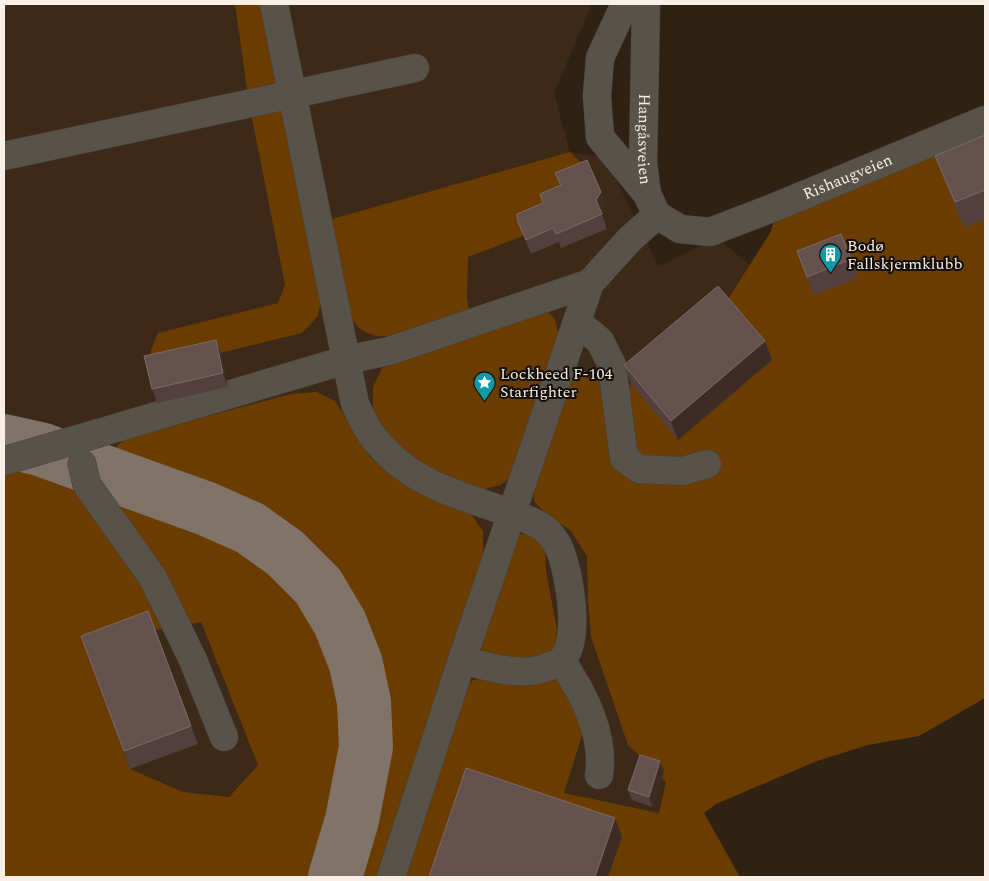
<svg xmlns="http://www.w3.org/2000/svg" width="989" height="881" font-family="Spectral,serif">
<style>
.built{fill:#3c2918}
.green{fill:#6a3c00;fill-rule:evenodd}
.lines{fill:none;stroke-linecap:round;stroke-linejoin:round}
.taxiway{stroke:#80746a;stroke-width:54}
.minor-casing{stroke:#4b3f32;stroke-width:29}
.minor{stroke:#57534b;stroke-width:28}
.wall{fill:#533f3d}
.shaded-wall{fill:#3d2c25}
.building{fill:#65524f;stroke:#7c6b67}
.labels{text-anchor:middle;dominant-baseline:central;stroke-width:4;stroke-linejoin:round;paint-order:stroke}
.street-label{font-size:16px;fill:#f8efe6;stroke:#120d07}
.poi-label{font-size:16px;fill:#f8efe6;stroke:#120d07;text-anchor:start}
</style>
<rect width="100%" height="100%" fill="#2f2215"/>
<polygon class="built" points="4,4 592,4 554,93 570,152 606,158 658,266 718,238 835,338 686,784 692,877 4,877"/>
<g class="green">
<polygon points="235,4 263,4 322,295 318,316 302,333 150,370 151,350 158,333 278,303 285,285 249,103"/>
<polygon points="985,120 985,698 919,736 868,745 817,761 716,804 704,813 740,877 403,877 463,690 473,680 485,678 553,676 561,680 583,732 564,793 659,813 666,782 628,745 591,637 588,601 587,556 571,531 544,512 534,501 534,485 568,380 582,370 601,380 625,387 631,384 725,304 770,233 780,205"/>
<path d="M 570,152 L 593,174 L 522,229 L 523,236 L 468,257 L 467,298 L 469,312 C 446,319 392,343 370,334 C 361,331 355,324 350,316 L 332,219 Z"/>
<polygon points="548,312 555,319 558,333 515,475 500,485 481,490 425,469 400,447 384,430 373,408 373,387 382,368 422,352"/>
<polygon points="317,392 335,401 370,457 398,479 471,514 483,531 483,556 380,877 356,877 385,758 387,692 375,640 349,590 320,556 282,522 244,499 112,452 123,440 156,430 291,394"/>
<path d="M 31,465 L 223,536 L 264,560 L 290,585 L 316,621 L 330,654 L 338,682 L 345,730 L 340,780 L 314,877 L 4,877 L 4,473 ZM 201,622 L 258,765 L 229,797 L 183,792 L 130,769 L 88,655 L 155,630 Z"/>
<polygon points="520,534 533,534 545,544 546,571 557,630 555,647 547,657 488,659 481,649 481,637 511,546"/>
</g>
<g class="lines">
<polyline class="taxiway" points="4,441 40,449 207,509 250,528 285,553 318,586 340,623 356,664 364,702 366,747 352,820 335,877"/>
<defs>
<g id="minor">
<path d="M 274,4 L 355,404 C 360,414 365,425 371,434 C 402,477 445,491 493,507 C 505,511 536,521 545,529 C 550,533 558,544 560,550 C 569,574 582,641 561,661 C 558,664 549,666 544,668 C 523,677 484,666 462,660"/>
<polyline points="625,4 600,58 597,96 600,137 647,194"/>
<path id="s1" d="M 646,4 L 643,163 L 647,194 L 657,215 L 680,229 L 710,232 L 780,205 L 985,120"/>
<polyline points="4,156 415,68"/>
<polyline points="590,283 630,239 657,215"/>
<polyline points="577,322 600,341 612,365 624,458 639,469 683,471 707,464"/>
<polyline points="4,461 346,360 389,351 590,283 462,660 391,877"/>
<polyline points="82,464 87,485 153,578 193,660 224,737"/>
<path d="M 561,661 C 584,693 605,736 599,775"/>
</g>
</defs>
<use href="#minor" class="minor-casing"/>
<use href="#minor" class="minor"/>
</g>
<g class="wall">
<polygon points="985,135 985,219 964,228 945,181 935,156"/>
<polygon points="555,173 606,206 602,214 607,229 561,248 559,242 531,254 518,222 543,203 540,194 560,186"/>
<polygon points="797,251 851,259 858,278 814,295"/>
<polygon points="216,340 221,354 228,387 157,403 152,389"/>
<polygon points="765,341 772,360 678,440 631,384 624,365"/>
<polygon points="148,611 198,744 130,769 81,636"/>
<polygon points="660,761 664,771 652,807 632,800 628,790"/>
</g>
<g class="shaded-wall">
<polygon points="601,192 606,206 602,214 596,200"/>
<polygon points="216,340 221,354 228,387 223,373"/>
<polygon points="765,341 772,360 678,440 671,421"/>
<polygon points="660,761 664,771 652,807 649,797"/>
<polygon points="615,818 622,837 608,877 595,877"/>
</g>
<g class="building">
<polygon points="985,135 985,190 955,202 935,156"/>
<polygon points="587,160 601,192 596,200 602,214 556,234 553,228 526,240 518,222 517,214 543,203 540,194 561,185 555,173"/>
<polygon points="841,234 851,259 807,277 797,251"/>
<polygon points="718,286 765,341 671,421 624,365"/>
<polygon points="216,340 223,373 152,389 144,356"/>
<polygon points="148,611 191,726 124,751 81,636"/>
<polygon points="640,755 660,761 649,797 628,790"/>
<polygon points="466,768 615,818 595,877 429,877"/>
</g>
<defs>
<symbol id="building-pin" viewBox="-11 -11 22 30"><path d="M0 17L-7.5 6A9.5 9.5 0 1 1 7.5 6Z" fill="#0f9aa8" stroke="#120d07"/><path d="M-4-6H4V6H1V3H-1V6H-4ZM-2.5-4.3h1.7v1.8h-1.7ZM.8-4.3h1.7v1.8H.8ZM-2.5-1h1.7V.8h-1.7ZM.8-1h1.7V.8H.8Z" fill="#fff"/></symbol>
<symbol id="sight-pin" viewBox="-11 -11 22 30"><path d="M0 17L-7.5 6A9.5 9.5 0 1 1 7.5 6Z" fill="#0f9aa8" stroke="#120d07"/><path d="M0-6L1.8-2.2L6-1.7L2.9 1.2L3.7 5.4L0 3.3L-3.7 5.4L-2.9 1.2L-6-1.7L-1.8-2.2Z" fill="#fff"/></symbol>
</defs>
<g fill-rule="evenodd">
<use href="#building-pin" x="818" y="242" width="25" height="34"/>
<use href="#sight-pin" x="472" y="370" width="25" height="34"/>
</g>
<g class="labels">
<g class="street-label">
<text stroke="none"><textPath href="#s1" startOffset="135">Hangåsveien</textPath></text>
<text stroke="none"><textPath href="#s1" startOffset="419">Rishaugveien</textPath></text>
</g>
<g class="poi-label">
<text x="847" y="246">Bodø<tspan x="847" dy="18">Fallskjermklubb</tspan></text>
<text x="500" y="374">Lockheed F-104<tspan x="500" dy="18">Starfighter</tspan></text>
</g>
</g>
<rect width="989" height="881" fill="none" stroke="#f8efe6" stroke-width="10"/>
</svg>
